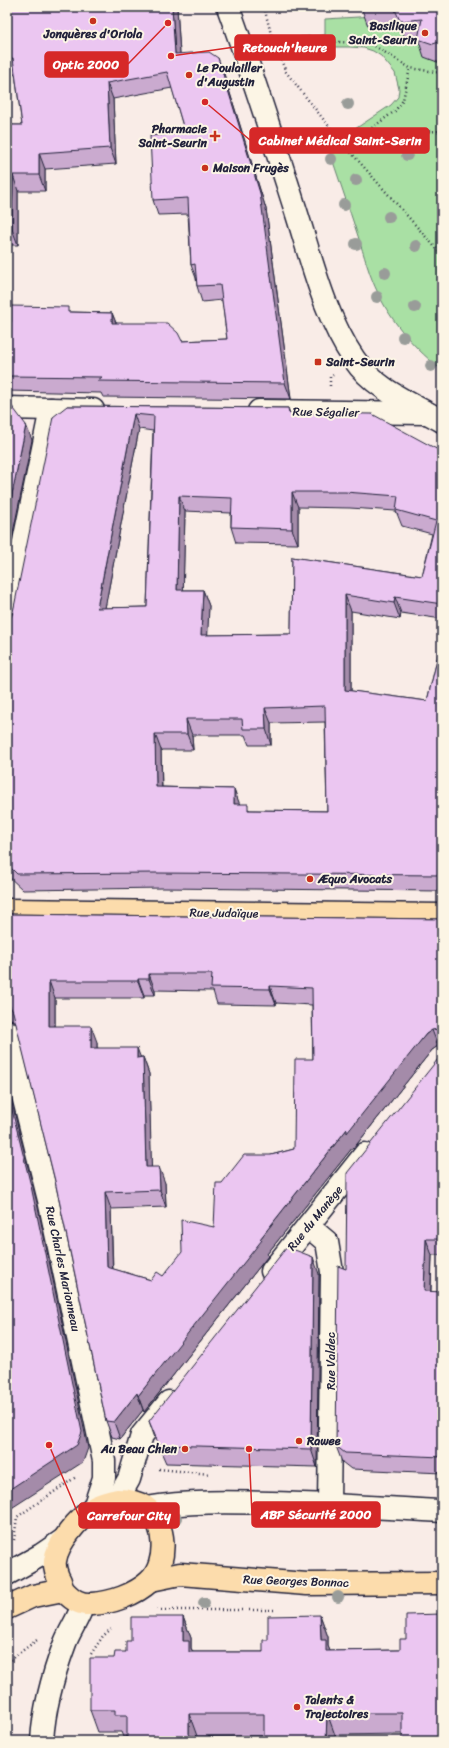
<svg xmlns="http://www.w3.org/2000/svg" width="449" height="1748" font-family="Sriracha,sans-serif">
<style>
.green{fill:#a9e0a4;stroke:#668170}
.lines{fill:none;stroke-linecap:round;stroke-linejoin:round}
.minor-casing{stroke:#22223b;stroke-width:25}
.major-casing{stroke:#22223b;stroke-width:25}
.path{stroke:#22223b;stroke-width:2.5;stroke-dasharray:1 3;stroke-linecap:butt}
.minor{stroke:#fcf5e5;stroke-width:22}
.major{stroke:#fcdcac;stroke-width:22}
.tree{fill:#999c99}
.wall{fill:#caaacf;stroke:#22223b;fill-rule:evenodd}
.shaded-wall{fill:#a48ba9;stroke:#22223b}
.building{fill:#ebc6f1;stroke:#22223b;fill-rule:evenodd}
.poi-dot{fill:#c8321e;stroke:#fcf5e5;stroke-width:1.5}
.labels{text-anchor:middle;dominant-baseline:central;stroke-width:4;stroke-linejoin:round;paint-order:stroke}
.poi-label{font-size:12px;font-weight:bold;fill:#22223b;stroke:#fcf5e5;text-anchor:start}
.street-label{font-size:12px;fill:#22223b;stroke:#fcf5e5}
.leader{fill:none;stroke:#d62828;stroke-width:1.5}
.callout-dot{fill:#d62828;stroke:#fcf5e5;stroke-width:1.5}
.callout{fill:#d62828;stroke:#d62828;stroke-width:1.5}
.callout-label{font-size:13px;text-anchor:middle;font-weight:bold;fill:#fff}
</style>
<rect width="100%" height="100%" fill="#f9ece7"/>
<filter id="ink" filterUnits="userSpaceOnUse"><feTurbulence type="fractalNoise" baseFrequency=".025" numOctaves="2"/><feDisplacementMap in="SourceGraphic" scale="8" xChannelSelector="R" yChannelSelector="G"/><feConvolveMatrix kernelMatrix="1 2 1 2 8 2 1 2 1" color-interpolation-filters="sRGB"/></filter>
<g filter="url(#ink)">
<path class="green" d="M 408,14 L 406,40 L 414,39 L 425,49 L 442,52 L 442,370 C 417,351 391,322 378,293 C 369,275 364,255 358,236 C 348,206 338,176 328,147 L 391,105 L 398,97 L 399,89 L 395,73 L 381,56 L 373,51 L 364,48 L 350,47 L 316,47 L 309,45 L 300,37 L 325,35 L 325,19 Z"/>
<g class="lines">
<defs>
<g id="minor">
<path d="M 228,7 C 252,72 273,139 294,205 C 311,257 323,313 354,359 C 374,389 412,404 442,421"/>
<polyline points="7,408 93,410"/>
<polyline points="259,411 427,413"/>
<polyline points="7,625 51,409"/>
<polyline points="7,1031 49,1200 104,1461 104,1478 94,1508"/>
<polyline points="308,1226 327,1242 332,1272 329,1504"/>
<polyline points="272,1271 365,1154"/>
<polyline points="117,1500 129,1479 142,1435 169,1402"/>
<path d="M 146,1508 C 188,1501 229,1502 271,1503 C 328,1504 385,1508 442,1511"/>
<polyline points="7,1574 41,1555 63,1540"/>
<path d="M 42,1741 C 44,1707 53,1675 65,1643 C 70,1630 79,1618 83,1604"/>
</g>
<g id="major">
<polyline points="7,910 442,915"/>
<path d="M 117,1500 C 127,1500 136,1501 145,1507 C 167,1522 168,1563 150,1581 C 135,1595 111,1603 92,1604 C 80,1605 73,1600 65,1592 C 62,1589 61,1585 60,1581 C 57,1576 54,1567 55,1561 C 57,1543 79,1518 94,1508 C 100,1504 110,1502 117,1500 Z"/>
<polyline points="151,1580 180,1574 307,1584 442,1583"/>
<polyline points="7,1608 33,1596 63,1590"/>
</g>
</defs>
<use href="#minor" class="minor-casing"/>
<use href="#major" class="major-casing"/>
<g class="path">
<polyline points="264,7 272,38 286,72 339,139 442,255"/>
<polyline points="309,36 313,40 319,41 360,43 373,45 410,68 442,73"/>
<polyline points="365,133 442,131"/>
<polyline points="346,147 395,111 403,100 410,68"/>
<polyline points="330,386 330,377 333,375"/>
<polyline points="159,1469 210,1474"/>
<polyline points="14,1540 17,1517 76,1477"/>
<polyline points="157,1610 276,1610"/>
<polyline points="91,1654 103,1636 111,1629"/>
<polyline points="7,1662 37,1640"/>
</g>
<use href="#minor" class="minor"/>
<use href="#major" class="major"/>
</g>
<g class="tree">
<circle cx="348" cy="104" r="6"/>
<circle cx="407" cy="155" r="6"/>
<circle cx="331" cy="159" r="6"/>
<circle cx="356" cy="180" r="6"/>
<circle cx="344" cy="205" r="6"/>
<circle cx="389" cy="217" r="6"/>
<circle cx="356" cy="244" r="6"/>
<circle cx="416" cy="246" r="6"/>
<circle cx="385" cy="273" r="6"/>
<circle cx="377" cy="297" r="6"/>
<circle cx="415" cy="307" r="6"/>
<circle cx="403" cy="337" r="6"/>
<circle cx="431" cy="366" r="6"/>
<circle cx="176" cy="1518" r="6"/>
<circle cx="338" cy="1597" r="6"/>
<circle cx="204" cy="1603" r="6"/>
</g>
<g class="wall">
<polygon points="7,7 177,7 180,54 224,74 266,209 291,399 103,397 101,393 7,391 7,322 11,322 70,312 112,313 116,323 182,341 227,339 222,300 202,302 197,286 196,278 191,265 188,214 158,215 153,200 185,133 172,88 113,99 116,164 45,169 45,191 18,191 18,245 7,245 7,125 22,125 15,74 7,75"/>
<polygon points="361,7 442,7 442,62 440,63 424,57 418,38 406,40 399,22 368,26"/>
<path d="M 67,406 L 288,408 L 290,413 L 442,452 L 442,619 L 401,613 L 400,619 L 351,611 L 351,691 L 427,701 L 442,639 L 442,891 L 163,888 L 23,890 L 7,875 L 7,620 L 11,617 L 13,612 ZM 139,429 L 153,431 L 147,607 L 105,608 ZM 298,507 L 350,508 L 396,511 L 402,526 L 432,534 L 422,576 L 292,557 L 291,634 L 207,635 L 209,606 L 203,590 L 183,590 L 185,511 L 231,513 L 231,527 L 236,543 L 298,544 ZM 325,722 L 327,811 L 250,810 L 239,804 L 234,789 L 162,787 L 161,750 L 193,750 L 192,735 L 245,735 L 249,745 L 271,745 L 271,723 Z"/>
<path d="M 7,914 L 442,919 L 442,1046 L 438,1046 L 432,1050 L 353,1149 L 353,1147 L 267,1254 L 268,1256 L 144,1412 L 143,1410 L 120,1439 L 112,1437 L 106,1421 L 55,1181 L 16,1022 L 11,1019 L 7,1019 ZM 155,990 L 213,991 L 217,1004 L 276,1005 L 276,1003 L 312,1005 L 313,1059 L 294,1149 L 271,1155 L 222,1183 L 214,1227 L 163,1276 L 151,1280 L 113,1269 L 111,1209 L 166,1207 L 165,1183 L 151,1167 L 149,1074 L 143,1057 L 141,1057 L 97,1048 L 97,1042 L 55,1026 L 55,998 L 144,998 L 144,995 L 155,995 Z"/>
<polygon points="442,1054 442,1255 432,1255 431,1292 442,1292 442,1473 351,1469 342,1462 336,1446 346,1269"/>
<polygon points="319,1274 317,1467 166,1463 155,1438 149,1421"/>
<polygon points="442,1614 402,1734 335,1735 335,1741 264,1741 264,1736 123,1737 121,1732 98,1732 90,1710 114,1658 126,1652 131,1641 183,1617 191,1638 191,1648 193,1652 263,1652 268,1640 320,1615 328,1637 328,1646 330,1651 400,1650 406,1639"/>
</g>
<g class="shaded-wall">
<polygon points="172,7 177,7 181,70 175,54"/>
<polygon points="218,58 224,74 266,209 291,399 285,383"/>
<polygon points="107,83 113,99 116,164 110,148"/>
<polygon points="39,153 45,169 45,191 39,175"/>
<polygon points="13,175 18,191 18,245 12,229"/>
<polygon points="112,313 118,328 112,323"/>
<polygon points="134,414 139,429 102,624 97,608"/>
<polygon points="26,425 32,440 7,562 7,519"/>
<polygon points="292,492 298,507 298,544 292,529"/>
<polygon points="179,496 185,511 183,606 177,590"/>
<polygon points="203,590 209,606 207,651 201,635"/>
<polygon points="345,595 351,611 351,706 345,690"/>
<polygon points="395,597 401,613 400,619 394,603"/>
<polygon points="265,708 271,723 271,745 266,729"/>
<polygon points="186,719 192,735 193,750 187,734"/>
<polygon points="155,734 161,750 162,802 156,787"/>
<polygon points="234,789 240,805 234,804"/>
<polygon points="149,974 155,990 155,995 149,979"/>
<polygon points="138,979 144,995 144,998 138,981"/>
<polygon points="49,981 55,998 55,1042 49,1026"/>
<polygon points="270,986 276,1003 276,1005 270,989"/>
<polygon points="91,1026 97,1042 97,1064 91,1048"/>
<polygon points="432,1030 438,1046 432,1050 353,1149 353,1147 267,1254 268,1256 144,1412 138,1396 260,1239 347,1129 426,1034"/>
<polygon points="137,1048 143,1064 137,1058"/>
<polygon points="143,1057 149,1074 152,1184 146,1167"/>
<polygon points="7,1083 37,1203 88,1448 83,1462 7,1511"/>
<polygon points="159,1167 165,1183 166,1207 160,1190"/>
<polygon points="105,1192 111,1209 113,1284 107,1267"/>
<polygon points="426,1239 432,1255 430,1308 424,1291"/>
<polygon points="313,1257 319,1274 317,1467 311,1449"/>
<polygon points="137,1393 143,1410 120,1439 114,1422"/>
<polygon points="320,1615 328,1637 328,1646 334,1661 334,1673 321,1640"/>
<polygon points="183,1617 191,1638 191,1648 197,1663 196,1673 183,1641"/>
<polygon points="327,1713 335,1735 335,1741 326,1741"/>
<polygon points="189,1714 197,1736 197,1741 189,1741"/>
</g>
<g class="building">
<polygon points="7,7 172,7 175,54 209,52 218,58 260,193 285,383 97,381 102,377 7,376 7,322 11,322 11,306 68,307 68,312 112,313 112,323 167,323 178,333 182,341 227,339 220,285 197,286 195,264 191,265 188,198 153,200 150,136 185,133 167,72 107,83 110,148 39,153 39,175 13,175 12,229 7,229 7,125 22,125 13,58 7,59"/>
<polygon points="394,7 442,7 442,41 433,44 418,39 422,19 400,21"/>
<polygon points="7,404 11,405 26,425 7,519"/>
<path d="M 67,406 L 288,408 L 289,413 L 372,414 L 442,452 L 442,604 L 395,597 L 394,603 L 345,595 L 345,690 L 427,701 L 442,639 L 442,875 L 157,873 L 17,874 L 7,864 L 7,620 L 11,617 L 13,612 L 53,417 ZM 134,414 L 154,416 L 147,607 L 97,608 ZM 292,492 L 345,492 L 398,496 L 396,510 L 436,521 L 422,576 L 292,557 L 291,634 L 201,635 L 203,590 L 177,590 L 179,496 L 232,498 L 231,527 L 292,529 ZM 325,706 L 327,811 L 248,810 L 248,804 L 234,804 L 234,789 L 156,787 L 155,734 L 187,734 L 186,719 L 242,719 L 243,729 L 266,729 L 265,708 Z"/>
<path d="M 7,914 L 442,919 L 442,1031 L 438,1029 L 432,1030 L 426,1034 L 347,1133 L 347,1129 L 260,1239 L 262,1240 L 138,1396 L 137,1393 L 114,1422 L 106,1421 L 55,1181 L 13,1012 L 10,1006 L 7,1004 ZM 149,974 L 212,974 L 211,988 L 270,989 L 270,986 L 312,988 L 313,1059 L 295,1059 L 294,1149 L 271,1155 L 244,1155 L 222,1183 L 216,1183 L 214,1227 L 181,1220 L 182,1252 L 163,1276 L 157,1272 L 151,1280 L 107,1267 L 105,1192 L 160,1190 L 159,1167 L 146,1167 L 143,1057 L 137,1058 L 137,1048 L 91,1048 L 91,1026 L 49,1026 L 49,981 L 138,981 L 138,979 L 149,979 Z"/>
<polygon points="442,1054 442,1239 426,1239 424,1291 442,1292 442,1457 345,1453 336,1446 338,1266 346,1269 347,1173"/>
<polygon points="7,1090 31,1186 82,1432 77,1445 7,1491"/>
<polygon points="287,1247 313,1257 311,1449 159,1445 149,1421"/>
<polygon points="442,1614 442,1741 402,1741 402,1713 327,1713 326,1741 264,1741 264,1714 189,1714 189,1741 127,1741 127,1715 115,1715 115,1710 90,1710 90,1658 114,1658 115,1652 126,1652 126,1641 131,1641 131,1617 183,1617 183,1641 189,1641 189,1652 263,1652 263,1640 268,1640 268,1616 320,1615 321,1640 326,1640 326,1651 400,1650 400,1639 406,1639 406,1615"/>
</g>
</g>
<g class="poi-dot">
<circle cx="93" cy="21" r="4"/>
<circle cx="425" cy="33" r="4"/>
<circle cx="189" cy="75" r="4"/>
<path d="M213 130h4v4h4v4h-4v4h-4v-4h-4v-4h4z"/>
<circle cx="205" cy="168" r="4"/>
<rect x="314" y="358" width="8" height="8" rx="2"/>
<circle cx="310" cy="879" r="4"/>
<circle cx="299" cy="1441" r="4"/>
<circle cx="185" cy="1449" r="4"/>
<circle cx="297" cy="1707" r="4"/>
</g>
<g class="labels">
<g class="poi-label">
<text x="417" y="26" text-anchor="end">Basilique<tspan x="417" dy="14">Saint-Seurin</tspan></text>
<text x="93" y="34" text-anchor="middle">Jonquères d'Oriola</text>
<text x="197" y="68">Le Poulailler<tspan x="197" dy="14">d'Augustin</tspan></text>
<text x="207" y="129" text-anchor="end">Pharmacie<tspan x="207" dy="14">Saint-Seurin</tspan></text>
<text x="213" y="168">Maison Frugès</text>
<text x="326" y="362">Saint-Seurin</text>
<text x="318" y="879">Æquo Avocats</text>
<text x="307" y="1441">Rawee</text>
<text x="177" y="1449" text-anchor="end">Au Beau Chien</text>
<text x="305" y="1700">Talents &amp;<tspan x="305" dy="14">Trajectoires</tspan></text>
</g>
<g class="street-label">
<text transform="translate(326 412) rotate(1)">Rue Ségalier</text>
<text transform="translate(224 913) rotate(1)">Rue Judaïque</text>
<text transform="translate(315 1218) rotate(-51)">Rue du Manège</text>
<text transform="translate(63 1269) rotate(78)">Rue Charles Marionneau</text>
<text transform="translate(331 1361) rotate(-90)">Rue Valdec</text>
<text transform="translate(296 1581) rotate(2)">Rue Georges Bonnac</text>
</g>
</g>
<path class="leader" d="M171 56L235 47M168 23L128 64M205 102L250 140M249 1449L252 1515M49 1445L79 1516"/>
<g class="callout-dot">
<circle cx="171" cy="56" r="4"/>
<circle cx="168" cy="23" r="4"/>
<circle cx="205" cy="102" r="4"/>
<circle cx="249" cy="1449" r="4"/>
<circle cx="49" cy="1445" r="4"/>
</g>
<g class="callout">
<rect x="235" y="35" width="100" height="25" rx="4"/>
<rect x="45" y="52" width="83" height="25" rx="4"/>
<rect x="250" y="128" width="179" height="25" rx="4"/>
<rect x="252" y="1502" width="128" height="25" rx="4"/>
<rect x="79" y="1503" width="100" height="25" rx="4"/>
</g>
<g class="callout-label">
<text x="285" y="52">Retouch'heure</text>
<text x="86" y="69">Optic 2000</text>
<text x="340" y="145">Cabinet Médical Saint-Serin</text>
<text x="316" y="1519">ABP Sécurité 2000</text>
<text x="129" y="1520">Carrefour City</text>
</g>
<rect width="449" height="1748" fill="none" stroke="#fcf5e5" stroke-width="24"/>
<rect x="12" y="12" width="425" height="1724" fill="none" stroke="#22223b" stroke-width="1.5" filter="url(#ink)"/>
</svg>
